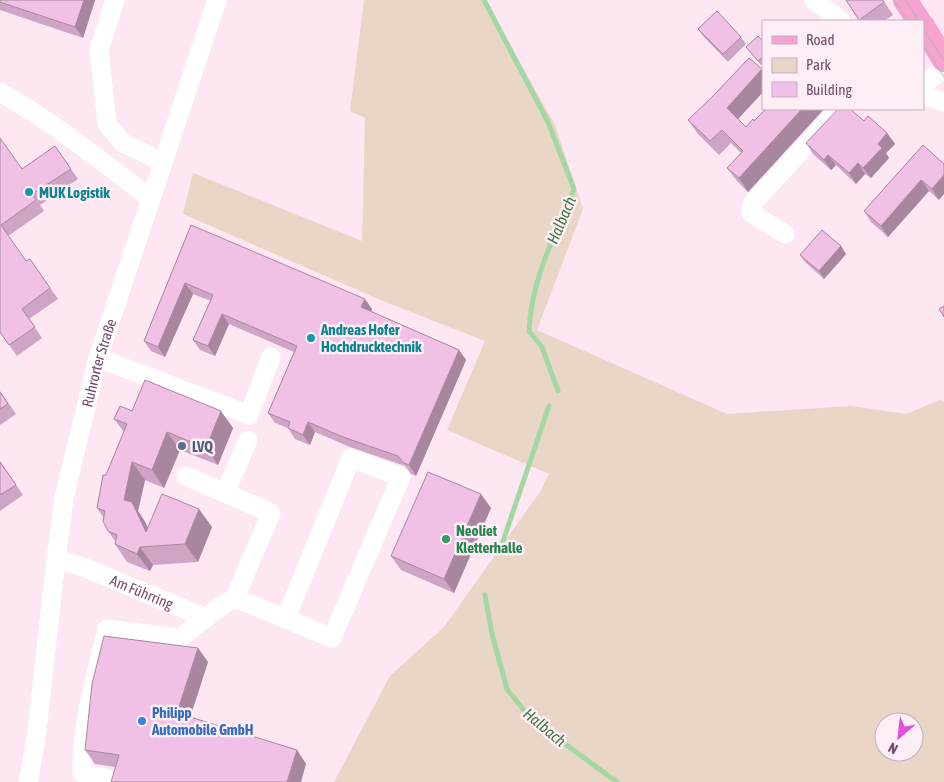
<svg xmlns="http://www.w3.org/2000/svg" width="944" height="782" font-family="'Asap Condensed',sans-serif">
<style>
.green{fill:#e9d6c6;fill-rule:evenodd}
.lines{fill:none;stroke-linecap:round;stroke-linejoin:round}
.stream{stroke:#a3d7a3;stroke-width:5}
.minor{stroke:#fff;stroke-width:19}
.major{stroke:#f8a2cf;stroke-width:24}
.tram{stroke:#a6b9c6;stroke-width:1}
.wall{fill:#cfa5c5}
.shaded-wall{fill:#a986a0}
.building{fill:#f1c0e5;stroke:#a986a0}
.culture-dot{fill:#0f9aa8;stroke:#feeef7;stroke-width:2}
.service-dot{fill:#5c6f8a;stroke:#feeef7;stroke-width:2}
.leisure-dot{fill:#2e9e5b;stroke:#feeef7;stroke-width:2}
.shop-dot{fill:#3f7fe0;stroke:#feeef7;stroke-width:2}
.labels{text-anchor:middle;dominant-baseline:central;stroke-width:5;stroke-linejoin:round;paint-order:stroke}
.culture-label{font-size:15px;font-weight:bold;fill:#0d838f;stroke:#feeef7;text-anchor:start}
.street-label{font-size:15px;fill:#754c6d;stroke:#feeef7}
.service-label{font-size:15px;font-weight:bold;fill:#4e5e75;stroke:#feeef7;text-anchor:start}
.leisure-label{font-size:15px;font-weight:bold;fill:#27864d;stroke:#feeef7;text-anchor:start}
.shop-label{font-size:15px;font-weight:bold;fill:#366cbe;stroke:#feeef7;text-anchor:start}
.water-label{font-size:16px;font-style:italic;fill:#407a41;stroke:#feeef7}
</style>
<rect width="100%" height="100%" fill="#fce7f3"/>
<path class="green" d="M 364,0 L 485,0 L 555,125 L 583,209 L 537,330 L 727,414 L 851,406 L 906,414 L 940,400 L 944,402 L 944,782 L 334,782 L 390,676 L 444,627 L 540,492 L 549,474 L 447,430 L 485,341 L 383,301 L 183,214 L 193,173 L 362,241 L 365,118 L 350,111 ZM 884,722 L 914,722 L 914,752 L 884,752 Z"/>
<g class="lines">
<g class="stream">
<path d="M 484,0 L 548,122 L 574,189 C 555,234 531,281 529,331 L 542,347 L 558,391"/>
<polyline points="501,547 549,406"/>
<polyline points="485,595 492,634 507,689 531,719 617,782"/>
</g>
<g class="minor">
<polyline points="115,0 99,50 107,124 123,143 163,162"/>
<polyline points="814,0 841,21"/>
<polyline points="923,82 928,81 944,68"/>
<path d="M 0,92 C 54,123 102,161 151,199"/>
<polyline points="923,95 944,102"/>
<polyline points="785,234 751,213 752,204 839,109"/>
<polyline points="98,358 249,415 271,357"/>
<polyline points="186,476 271,513 235,598"/>
<polyline points="225,493 248,440"/>
<path id="s1" d="M 56,559 L 83,567 L 206,618 L 224,604 L 235,598 L 332,638 L 401,477 L 351,458 L 286,618"/>
<path d="M 113,780 L 82,773 C 81,725 96,676 107,629 L 180,638 L 206,618"/>
<path id="s2" d="M 28,782 L 36,739 L 56,559 L 64,498 L 98,358 L 217,0"/>
</g>
<g class="major">
<polyline points="905,0 919,21"/>
<polyline points="923,26 944,60"/>
</g>
<g class="tram">
<polyline points="894,0 908,21"/>
<polyline points="905,0 919,21"/>
<polyline points="923,28 944,61"/>
<polyline points="923,44 944,77"/>
</g>
</g>
<g class="wall">
<polygon points="0,0 95,0 83,38 0,10"/>
<polygon points="846,0 883,0 893,15 884,21 860,21"/>
<polygon points="698,29 741,37 746,44 728,62 703,36"/>
<polygon points="763,41 763,63 761,65 746,47"/>
<polygon points="762,69 763,71 763,92 738,119 746,127 754,121 766,109 824,109 748,192 737,181 727,168 741,153 731,143 719,155 698,134 688,120"/>
<polygon points="887,133 895,144 886,153 889,158 871,178 865,174 856,184 836,165 831,170 813,154 806,143"/>
<polygon points="0,138 22,169 55,146 78,179 40,205 44,211 8,236 26,261 30,259 58,299 29,319 42,338 17,356 0,332"/>
<polygon points="923,145 939,200 929,191 888,237 871,222 864,211"/>
<polygon points="191,225 372,309 371,312 459,350 466,360 416,476 411,474 405,466 350,447 315,432 310,445 295,439 288,428 275,423 268,413 294,352 229,324 215,356 200,350 193,340 211,301 193,294 165,357 151,351 144,341"/>
<polygon points="841,246 846,254 824,279 805,262 800,255"/>
<polygon points="0,391 16,414 0,425"/>
<polygon points="132,411 233,428 218,465 180,450 164,488 145,480 138,511 144,520 148,528 212,527 198,562 153,565 150,571 127,562 115,544 115,541 108,531 104,518 97,508 106,475 124,432 114,419"/>
<polygon points="0,461 23,495 0,511"/>
<polygon points="491,508 454,593 401,570 391,556"/>
<polygon points="208,662 190,717 297,750 306,764 115,767 95,764 85,750"/>
</g>
<g class="shaded-wall">
<polygon points="84,0 95,0 83,38 75,27"/>
<polygon points="762,69 763,71 763,92 736,121 727,108"/>
<polygon points="802,109 824,109 748,192 739,178"/>
<polygon points="887,133 895,144 886,153 889,158 871,178 863,168 878,144"/>
<polygon points="828,155 836,165 831,170 824,160"/>
<polygon points="858,163 865,174 856,184 849,173"/>
<polygon points="944,175 944,194 939,200 932,189"/>
<polygon points="921,180 929,191 888,237 881,226"/>
<polygon points="841,246 846,254 824,279 819,271"/>
<polygon points="185,283 193,294 165,357 158,347"/>
<polygon points="365,299 372,309 369,318 361,307"/>
<polygon points="222,314 229,324 215,356 208,346"/>
<polygon points="459,350 466,360 416,476 409,465"/>
<polygon points="221,411 233,428 218,465 206,448"/>
<polygon points="308,422 315,432 310,445 303,435"/>
<polygon points="167,432 180,450 164,488 152,470"/>
<polygon points="132,462 145,480 138,511 144,520 157,546 124,500"/>
<polygon points="481,494 491,508 454,593 444,579"/>
<polygon points="199,509 212,527 198,562 185,544"/>
<polygon points="140,547 153,565 150,571 137,554"/>
<polygon points="198,648 208,662 187,727 177,713"/>
<polygon points="297,750 306,764 301,782 287,782"/>
</g>
<g class="building">
<polygon points="0,0 84,0 75,27 0,2"/>
<polygon points="846,0 882,0 884,2 859,20"/>
<polygon points="717,11 741,37 723,54 698,29"/>
<polygon points="758,36 763,41 763,57 758,61 746,47"/>
<polygon points="749,58 762,69 727,108 746,127 753,119 754,121 766,109 802,109 739,178 727,168 743,151 722,130 710,141 688,120 714,95"/>
<polygon points="838,109 850,109 864,121 868,116 887,133 878,144 882,148 863,168 858,163 849,173 828,155 824,160 806,143"/>
<polygon points="0,138 22,169 55,146 71,169 32,194 36,200 1,225 26,261 30,259 50,288 22,309 35,327 9,345 0,332"/>
<polygon points="923,145 944,164 944,175 932,189 921,180 881,226 864,211"/>
<polygon points="191,225 365,299 361,307 459,350 409,465 404,463 398,456 343,437 308,422 303,435 288,428 290,422 268,413 297,346 222,314 208,346 193,340 213,295 185,283 158,347 144,341"/>
<polygon points="822,230 841,246 819,271 800,255"/>
<polygon points="944,306 944,317 939,309"/>
<polygon points="145,380 221,411 206,448 167,432 152,470 132,462 124,500 132,502 146,532 162,494 199,509 185,544 140,547 137,554 115,544 117,535 108,531 103,521 105,511 97,508 103,475 106,475 127,424 114,419 120,406 132,411"/>
<polygon points="0,392 8,404 0,409"/>
<polygon points="0,462 16,485 0,495"/>
<polygon points="428,472 481,494 444,579 391,556"/>
<polygon points="104,636 198,648 177,713 297,750 287,782 111,782 119,755 85,750 92,684"/>
</g>
<g class="culture-dot">
<circle cx="29" cy="192" r="5"/>
<circle cx="311" cy="338" r="5"/>
</g>
<circle class="service-dot" cx="182" cy="446" r="5"/>
<circle class="leisure-dot" cx="446" cy="539" r="5"/>
<circle class="shop-dot" cx="142" cy="721" r="5"/>
<g class="labels">
<g class="culture-label">
<text x="39" y="192">MUK Logistik</text>
<text x="321" y="329">Andreas Hofer<tspan x="321" dy="17">Hochdrucktechnik</tspan></text>
</g>
<g class="street-label">
<text stroke="none"><textPath href="#s2" startOffset="426">Ruhrorter Straße</textPath></text>
<text stroke="none"><textPath href="#s1" startOffset="92">Am Führring</textPath></text>
</g>
<g class="service-label">
<text x="192" y="446">LVQ</text>
</g>
<g class="leisure-label">
<text x="456" y="530">Neoliet<tspan x="456" dy="17">Kletterhalle</tspan></text>
</g>
<g class="shop-label">
<text x="152" y="712">Philipp<tspan x="152" dy="17">Automobile GmbH</tspan></text>
</g>
<g class="water-label">
<text transform="translate(561 220) rotate(-67)">Halbach</text>
<text transform="translate(545 727) rotate(40)">Halbach</text>
</g>
</g>
<rect x="762" y="20" width="162" height="90" fill="#feeef7" stroke="#c7adc0"/>
<rect x="772" y="36" width="25" height="8" fill="#f8a2cf" stroke="#c7adc0"/>
<text x="806" y="45" font-size="15" fill="#754c6d">Road</text>
<rect x="772" y="58" width="25" height="15" fill="#e9d6c6" stroke="#c7adc0"/>
<text x="806" y="70" font-size="15" fill="#754c6d">Park</text>
<rect x="772" y="82" width="25" height="15" fill="#f1c0e5" stroke="#c7adc0"/>
<text x="806" y="95" font-size="15" fill="#754c6d">Building</text>
<g transform="translate(899 737) rotate(208)"><circle r="24" fill="#feeef7" stroke="#c7adc0"/>
<path d="M0-4L9 19L0 12L-9 19Z" fill="#e251d8"/>
<text y="-8" font-size="14" font-weight="bold" text-anchor="middle" fill="#754c6d">N</text>
</g>
</svg>
